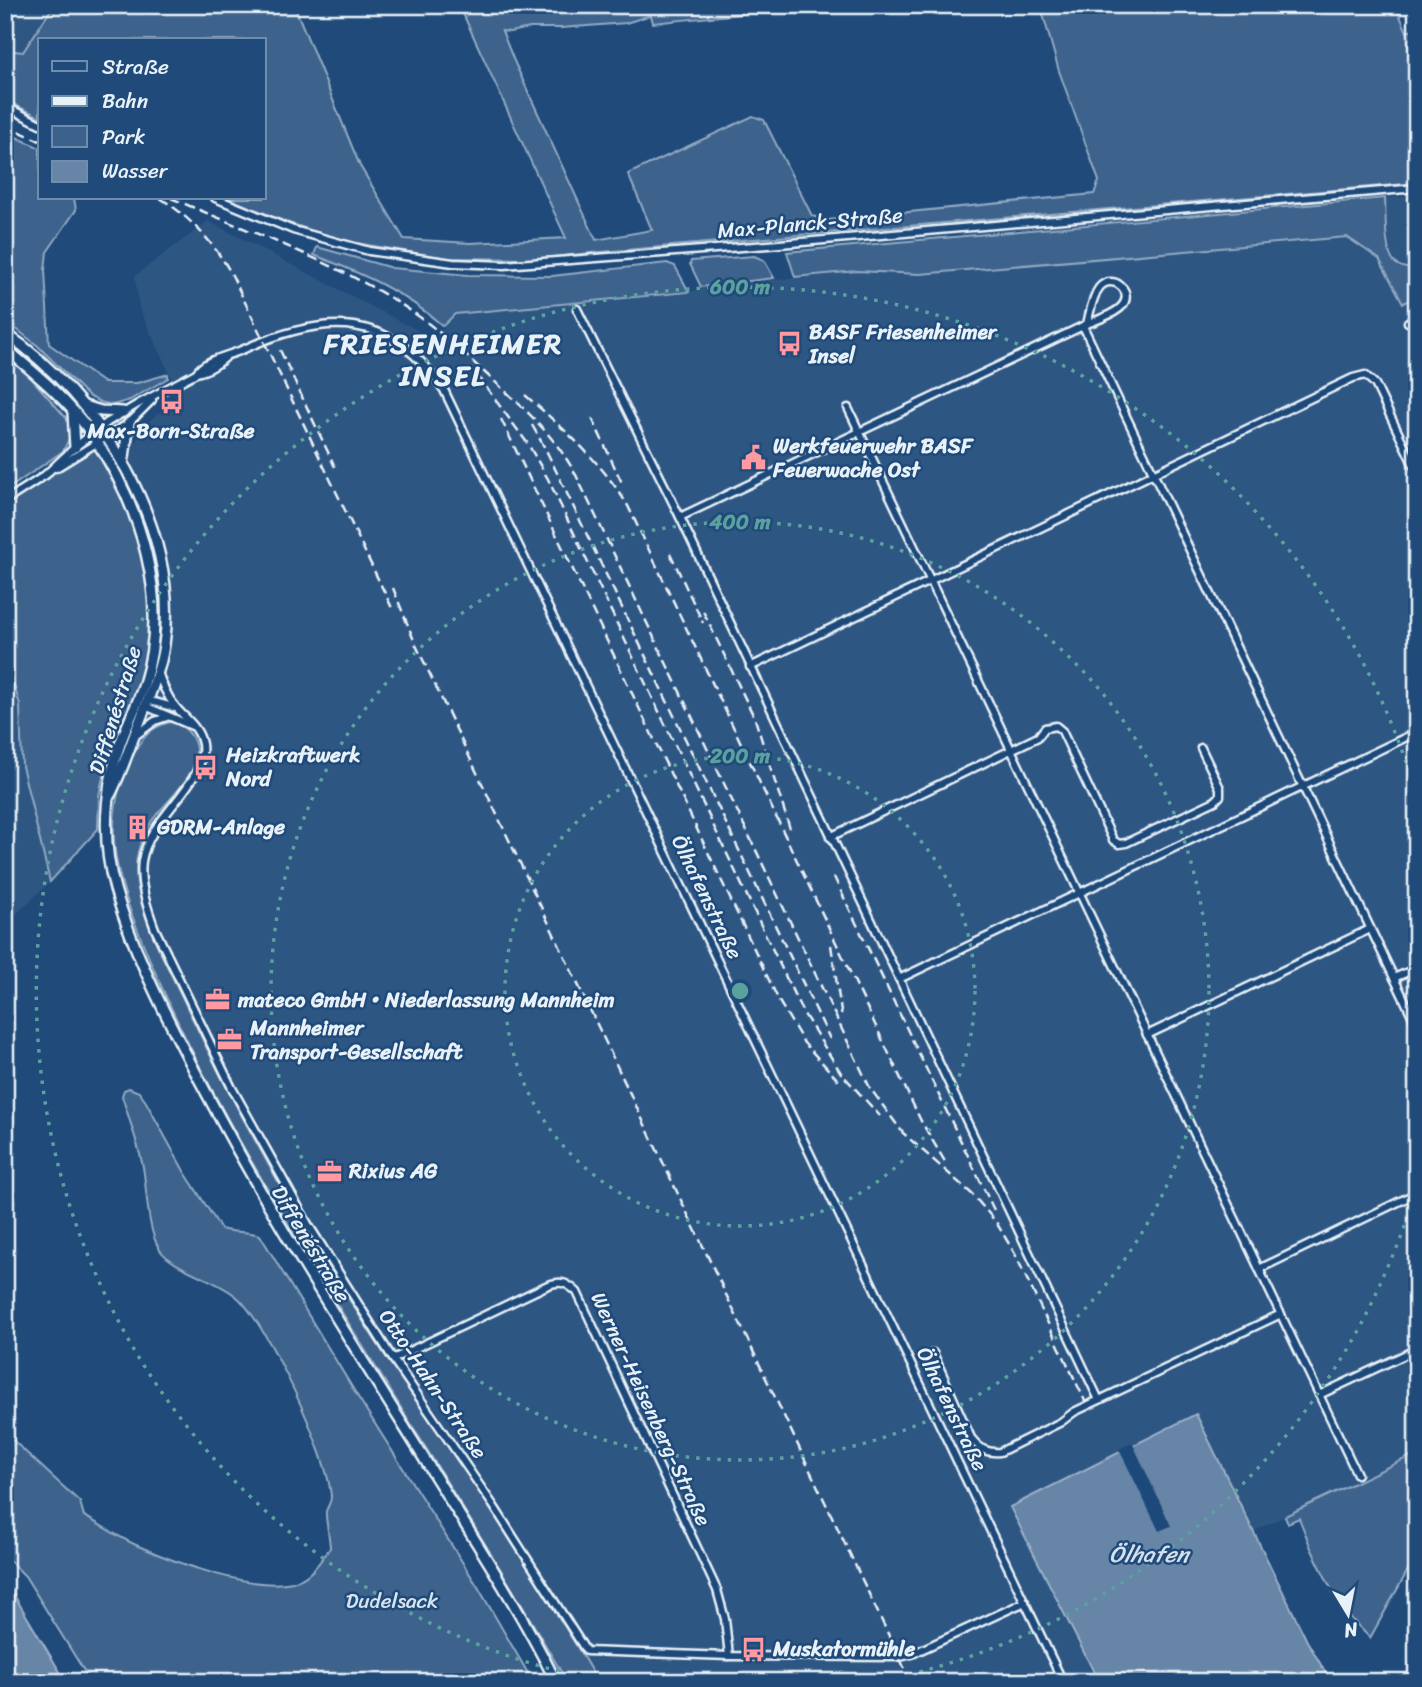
<svg xmlns="http://www.w3.org/2000/svg" width="1422" height="1687" font-family="Sriracha,sans-serif">
<style>
.built{fill:#2e5683}
.green{fill:#3c628c;stroke:#92aac2;stroke-width:2}
.water{fill:#6685a7;stroke:#9ab0c7;stroke-width:2}
.pier{fill:#1f4a7a}
.lines{fill:none;stroke-linecap:round;stroke-linejoin:round}
.minor-casing{stroke:#e8f1f8;stroke-width:11}
.secondary-casing{stroke:#e8f1f8;stroke-width:14}
.minor{stroke:#1f4a7a;stroke-width:6}
.secondary{stroke:#1f4a7a;stroke-width:9}
.rail{stroke:#e8f1f8;stroke-width:2.5;stroke-dasharray:10 5;stroke-linecap:butt}
.ring{fill:none;stroke:#5ba19e;stroke-width:3.5;stroke-dasharray:3.5 7}
.labels{text-anchor:middle;dominant-baseline:central;stroke-width:5;stroke-linejoin:round;paint-order:stroke}
.street-label{font-size:21px;fill:#e8f1f8;stroke:#1f4a7a}
.poi-label{font-size:21px;font-weight:bold;fill:#e8f1f8;stroke:#1f4a7a;text-anchor:start}
.park-label{font-size:21px;fill:#d7e3ed;stroke:#1f4a7a}
.water-label{font-size:23px;font-style:italic;fill:#d4e1ec;stroke:#1f4a7a}
.district-label{font-size:28px;font-weight:bold;letter-spacing:2px;fill:#e8f1f8;stroke:#1f4a7a}
.centre{fill:#5ba19e;stroke:#1f4a7a;stroke-width:3.5}
.ring-label{font-size:21px;text-anchor:middle;font-weight:bold;fill:#5ba19e;stroke:#1f4a7a;stroke-width:5;stroke-linejoin:round;paint-order:stroke}
</style>
<rect width="100%" height="100%" fill="#1f4a7a"/>
<filter id="ink" filterUnits="userSpaceOnUse"><feTurbulence type="fractalNoise" baseFrequency=".0143" numOctaves="2"/><feDisplacementMap in="SourceGraphic" scale="14" xChannelSelector="R" yChannelSelector="G"/><feConvolveMatrix kernelMatrix="1 2 1 2 8 2 1 2 1" color-interpolation-filters="sRGB"/></filter>
<g filter="url(#ink)">
<g class="built">
<polygon points="5,5 54,5 23,52 5,50"/>
<polygon points="1417,196 1417,269 1415,269 1395,263 1389,254 1385,198"/>
<polygon points="208,221 434,339 456,315 689,293 701,288 857,271 920,274 1347,237 1379,259 1403,303 1417,297 1417,1453 1252,1532 1196,1415 1010,1507 1099,1682 598,1682 563,1622 482,1496 372,1336 266,1163 198,1031 146,916 140,896 136,871 142,839 151,823 184,783 196,754 195,744 187,729 178,724 170,722 156,726 128,713 150,610 145,568 122,495 133,449 140,431 157,414 182,400 139,308 135,276"/>
<polygon points="5,652 20,705 22,766 50,882 5,925"/>
</g>
<g class="green">
<polygon points="54,5 294,5 360,166 404,239 470,243 566,238 459,5 827,5 653,23 651,15 626,23 561,28 530,28 510,32 502,31 514,61 596,240 652,230 628,174 753,116 764,120 812,216 827,220 1094,194 1099,181 1059,71 1042,11 1038,5 1395,5 1407,32 1417,28 1417,183 601,252 532,259 446,258 344,241 286,222 228,198 264,198 264,40 40,40 40,117 5,100 5,50 23,52"/>
<polygon points="5,132 40,148 40,198 74,198 76,210 47,252 45,270 49,344 104,383 137,383 168,374 168,378 130,400 113,405 100,402 88,396 38,346 5,320"/>
<path d="M 1385,198 C 1386,213 1384,254 1395,263 C 1401,268 1410,269 1417,269 L 1417,297 L 1403,303 L 1379,259 L 1347,237 L 920,274 L 857,271 L 795,277 L 787,252 Z"/>
<path d="M 317,247 L 392,268 L 468,275 L 552,276 L 667,263 L 675,266 L 689,292 L 455,314 L 443,326 C 403,291 363,274 314,255 Z"/>
<polygon points="754,256 764,260 774,278 701,287 690,264 691,261"/>
<polygon points="5,354 18,363 68,420 71,435 63,451 5,491"/>
<path d="M 97,443 C 105,459 115,474 123,491 C 144,538 156,608 147,659 C 139,701 116,741 102,781 L 99,796 L 98,829 L 50,882 L 22,766 L 20,705 L 5,655 L 5,501 Z"/>
<path d="M 170,722 C 180,724 187,728 192,737 C 210,769 166,799 151,822 C 142,836 136,854 136,870 C 137,913 166,963 184,1001 C 238,1117 302,1227 371,1334 C 406,1389 446,1442 482,1496 C 522,1557 561,1619 598,1682 L 567,1682 C 465,1504 351,1334 249,1157 C 212,1092 178,1027 149,958 C 136,926 122,893 116,858 C 110,824 116,792 128,760 L 131,759 C 142,740 147,728 170,722 Z"/>
<path d="M 129,1088 L 139,1092 L 146,1102 L 184,1171 L 221,1229 C 234,1233 247,1231 260,1235 L 358,1397 L 478,1587 L 533,1682 L 91,1682 L 25,1576 L 5,1556 L 5,1433 L 80,1502 L 84,1516 C 101,1525 118,1537 136,1545 C 174,1562 256,1593 296,1581 C 311,1577 321,1560 330,1548 C 330,1538 325,1519 326,1511 C 328,1506 331,1502 331,1497 C 329,1456 267,1323 237,1297 C 216,1278 175,1271 160,1250 C 147,1231 147,1189 143,1167 C 138,1143 129,1119 122,1096 L 124,1090 Z"/>
<polygon points="1417,1453 1417,1554 1370,1638 1340,1607 1311,1548 1299,1518 1288,1523 1285,1516"/>
</g>
<g class="water">
<polygon points="1196,1414 1307,1641 1331,1682 1099,1682 1010,1507"/>
<polygon points="5,1580 66,1682 5,1682"/>
</g>
<polygon class="pier" points="1132,1442 1171,1526 1159,1531 1119,1449"/>
<g class="lines">
<defs>
<g id="minor">
<polyline points="5,106 40,124"/>
<polyline points="215,198 293,230 369,251 453,263 504,265 768,245 1417,188"/>
<polyline points="577,309 680,517 1099,1400"/>
<polyline points="1408,322 1417,317"/>
<polyline points="1083,326 1417,1026"/>
<path d="M 196,373 C 207,358 227,357 244,349 C 325,313 390,310 444,390 L 1063,1682"/>
<polyline points="848,408 1357,1474"/>
<polyline points="56,468 129,423 152,400"/>
<path d="M 44,476 L 75,447 L 108,422 L 138,404 L 196,373 C 208,371 216,366 225,358"/>
<polyline points="5,501 47,474"/>
<path d="M 680,517 L 1087,324 C 1097,320 1113,315 1121,307 C 1136,292 1112,272 1099,288 C 1092,297 1090,313 1087,324"/>
<polyline points="750,667 1353,378 1365,375 1375,384 1417,472"/>
<path d="M 158,672 C 162,684 166,695 175,706 C 184,718 199,726 202,744 C 208,783 149,816 142,861 C 139,884 147,907 155,929 L 232,1088 L 308,1224 L 393,1359 L 493,1505 L 586,1651 L 729,1656 L 900,1657 L 912,1654 L 1025,1602"/>
<polyline points="147,700 176,708"/>
<polyline points="145,706 192,726"/>
<polyline points="135,736 155,721 167,717"/>
<polyline points="830,837 1038,737 1045,728 1056,726 1062,731 1113,840 1119,844 1126,843 1215,801 1220,796 1220,788 1201,748"/>
<polyline points="1394,978 1417,968"/>
<polyline points="899,979 1417,732"/>
<polyline points="1147,1035 1370,929"/>
<polyline points="1259,1269 1417,1193"/>
<path d="M 933,1353 L 971,1438 C 980,1449 986,1453 1000,1452 L 1061,1422 L 1074,1412 L 1281,1314"/>
<path d="M 393,1359 L 548,1285 C 561,1280 567,1283 577,1292 L 717,1590 L 725,1619 L 729,1656"/>
<polyline points="1319,1395 1417,1349"/>
</g>
<g id="secondary">
<path d="M 5,333 C 98,396 182,529 164,645 C 160,672 149,696 140,721 C 130,745 122,772 110,795"/>
<path d="M 5,348 C 36,374 68,400 91,433 C 140,504 171,599 144,684 C 137,706 126,726 119,747 C 104,792 102,843 115,889 C 136,961 173,1030 208,1096 C 274,1221 350,1340 425,1460 C 470,1533 518,1605 556,1682"/>
<polyline points="84,406 101,411 123,412"/>
<polyline points="73,412 75,447"/>
<polyline points="123,464 129,423"/>
</g>
</defs>
<use href="#minor" class="minor-casing"/>
<use href="#secondary" class="secondary-casing"/>
<use href="#minor" class="minor"/>
<use href="#secondary" class="secondary"/>
<g class="rail">
<polyline points="5,125 40,141"/>
<path d="M 160,198 C 190,217 213,242 231,273 L 392,608"/>
<path d="M 171,198 C 252,233 338,262 411,311 C 441,331 466,356 493,380 C 525,409 555,436 576,475 L 870,1088 L 903,1133 L 972,1194 L 996,1222 L 1015,1254 L 1086,1403"/>
<polyline points="280,350 335,467"/>
<polyline points="477,375 528,444 548,479 802,1011 841,1073 880,1116"/>
<path d="M 525,395 C 564,429 601,461 628,506 L 921,1121 L 947,1165"/>
<polyline points="592,418 622,483"/>
<polyline points="501,419 780,1003 804,1043 839,1081"/>
<polyline points="532,425 546,450 830,1039"/>
<polyline points="670,553 703,623"/>
<polyline points="393,588 415,643 911,1682"/>
<polyline points="703,611 755,719 791,832"/>
<polyline points="834,877 994,1210"/>
<polyline points="831,945 842,1018"/>
</g>
</g>
</g>
<g class="ring">
<circle cx="740" cy="991" r="235"/>
<circle cx="740" cy="991" r="469"/>
<path d="M1417 1185A704 704 0 0 1 880 1681M600 1681A704 704 0 1 1 1417 797"/>
</g>
<defs>
<symbol id="bus-bare" viewBox="-9 -9 18 18"><path d="M-5-6H5V4H4V6H2V4H-2V6H-4V4H-5ZM-3.5-4V0h7V-4ZM-3.5 1.2v1.5H-2V1.2ZM2 1.2v1.5H3.5V1.2Z" fill="#ff9aa2" stroke="#1f4a7a" stroke-width="2.5" paint-order="stroke"/></symbol>
<symbol id="civic-bare" viewBox="-9 -9 18 18"><path d="M-.6-6.5H3V-4.5H.6V-3L4-1V1h2V6H-6V1h2V-1L-.6-3ZM-1.2 2.5V6h2.4V2.5Z" fill="#ff9aa2" stroke="#1f4a7a" stroke-width="2.5" paint-order="stroke"/></symbol>
<symbol id="building-bare" viewBox="-9 -9 18 18"><path d="M-4-6H4V6H1V3H-1V6H-4ZM-2.5-4.3h1.7v1.8h-1.7ZM.8-4.3h1.7v1.8H.8ZM-2.5-1h1.7V.8h-1.7ZM.8-1h1.7V.8H.8Z" fill="#ff9aa2" stroke="#1f4a7a" stroke-width="2.5" paint-order="stroke"/></symbol>
<symbol id="office-bare" viewBox="-9 -9 18 18"><path d="M-6-3h4V-5.5h4V-3h4V5H-6ZM-1-4.5V-3h2v-1.5ZM-6 0V1H6V0Z" fill="#ff9aa2" stroke="#1f4a7a" stroke-width="2.5" paint-order="stroke"/></symbol>
</defs>
<g fill-rule="evenodd">
<use href="#bus-bare" x="772" y="326" width="35" height="35"/>
<use href="#bus-bare" x="154" y="384" width="35" height="35"/>
<use href="#civic-bare" x="736" y="440" width="35" height="35"/>
<use href="#bus-bare" x="188" y="750" width="35" height="35"/>
<use href="#building-bare" x="120" y="810" width="35" height="35"/>
<use href="#office-bare" x="200" y="982" width="35" height="35"/>
<use href="#office-bare" x="212" y="1022" width="35" height="35"/>
<use href="#office-bare" x="312" y="1154" width="35" height="35"/>
<use href="#bus-bare" x="736" y="1632" width="35" height="35"/>
</g>
<g class="labels">
<g class="street-label">
<text transform="translate(810 223) rotate(-5)">Max-Planck-Straße</text>
<text transform="translate(115 710) rotate(-73)">Diffenéstraße</text>
<text transform="translate(707 897) rotate(64)">Ölhafenstraße</text>
<text transform="translate(311 1244) rotate(59)">Diffenéstraße</text>
<text transform="translate(433 1384) rotate(56)">Otto-Hahn-Straße</text>
<text transform="translate(651 1409) rotate(65)">Werner-Heisenberg-Straße</text>
<text transform="translate(952 1409) rotate(64)">Ölhafenstraße</text>
</g>
<g class="poi-label">
<text x="809" y="332">BASF Friesenheimer<tspan x="809" dy="24">Insel</tspan></text>
<text x="171" y="431" text-anchor="middle">Max-Born-Straße</text>
<text x="773" y="446">Werkfeuerwehr BASF<tspan x="773" dy="24">Feuerwache Ost</tspan></text>
<text x="226" y="755">Heizkraftwerk<tspan x="226" dy="24">Nord</tspan></text>
<text x="157" y="827">GDRM-Anlage</text>
<text x="238" y="1000">mateco GmbH • Niederlassung Mannheim</text>
<text x="250" y="1028">Mannheimer<tspan x="250" dy="24">Transport-Gesellschaft</tspan></text>
<text x="349" y="1171">Rixius AG</text>
<text x="773" y="1649">Muskatormühle</text>
</g>
<g class="park-label">
<text x="392" y="1601">Dudelsack</text>
</g>
<g class="water-label">
<text x="1149" y="1554">Ölhafen</text>
</g>
<g class="district-label">
<text x="443" y="343">FRIESENHEIMER<tspan x="443" dy="32">INSEL</tspan></text>
</g>
</g>
<circle cx="740" cy="991" r="10" class="centre"/>
<g class="ring-label">
<text x="740" y="294">600 m</text>
<text x="740" y="529">400 m</text>
<text x="740" y="763">200 m</text>
</g>
<rect width="1422" height="1687" fill="none" stroke="#1f4a7a" stroke-width="28"/>
<rect x="14" y="14" width="1394" height="1659" fill="none" stroke="#e8f1f8" stroke-width="2.5" filter="url(#ink)"/>
<rect x="38" y="38" width="228" height="161" fill="#1f4a7a" stroke="#6f8dac" stroke-width="2"/>
<rect x="52" y="61" width="35" height="10" fill="#1f4a7a" stroke="#6f8dac" stroke-width="2"/>
<text x="102" y="74" font-size="21" fill="#e8f1f8">Straße</text>
<rect x="52" y="96" width="35" height="10" fill="#e8f1f8" stroke="#6f8dac" stroke-width="2"/>
<text x="102" y="108" font-size="21" fill="#e8f1f8">Bahn</text>
<rect x="52" y="126" width="35" height="21" fill="#3c628c" stroke="#6f8dac" stroke-width="2"/>
<text x="102" y="144" font-size="21" fill="#e8f1f8">Park</text>
<rect x="52" y="161" width="35" height="21" fill="#6685a7" stroke="#6f8dac" stroke-width="2"/>
<text x="102" y="178" font-size="21" fill="#e8f1f8">Wasser</text>
<g transform="translate(1348 1614) rotate(170)" stroke="#1f4a7a" stroke-width="5" paint-order="stroke">
<path d="M0-5L12 26L0 18L-12 26Z" fill="#e8f1f8"/>
<text y="-10" font-size="19" font-weight="bold" text-anchor="middle" fill="#e8f1f8">N</text>
</g>
</svg>
